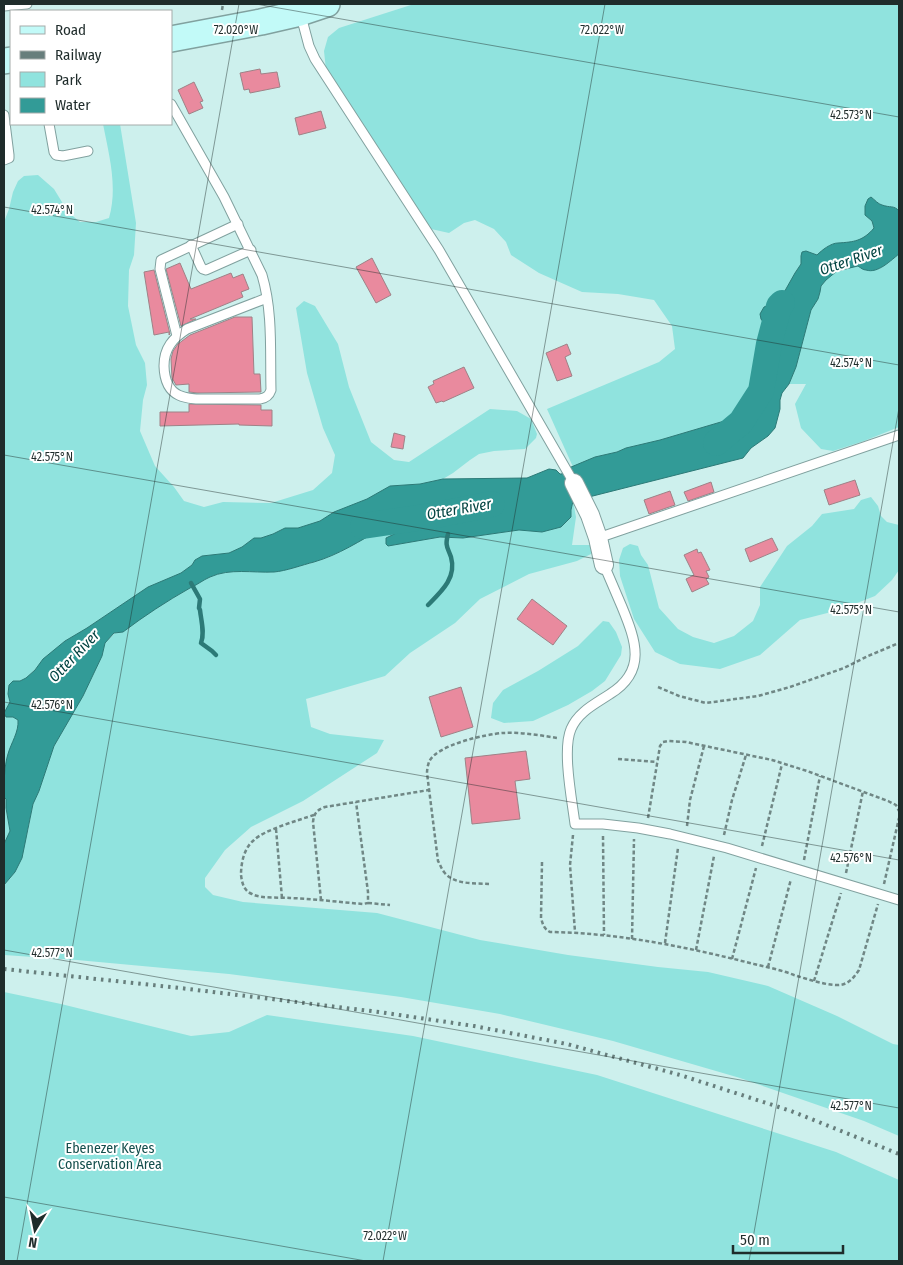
<svg xmlns="http://www.w3.org/2000/svg" width="903" height="1265" font-family="'Fira Sans Condensed',sans-serif">
<style>
.green{fill:#90e3de}
.water{fill:#329b97;stroke:#2c7a77}
.lines{fill:none;stroke-linecap:round;stroke-linejoin:round}
.stream{stroke:#2c7a77;stroke-width:4.5}
.river{stroke:#329b97;stroke-width:26}
.building{fill:#e98a9e;stroke:#9e8287}
.service-casing{stroke:#81a19f;stroke-width:11}
.minor-casing{stroke:#81a19f;stroke-width:20}
.secondary-casing{stroke:#81a19f;stroke-width:28}
.path{stroke:#708785;stroke-width:2.5;stroke-dasharray:4 2.5;stroke-linecap:butt}
.service{stroke:#fff;stroke-width:9}
.minor{stroke:#fff;stroke-width:18}
.secondary{stroke:#c2faf8;stroke-width:25}
.rail{stroke:#677e7c;stroke-width:4;stroke-dasharray:2.5 5;stroke-linecap:butt}
.ticks{fill:none;stroke:#1f2c2b;stroke-width:1;stroke-opacity:0.45}
.labels{text-anchor:middle;dominant-baseline:central;stroke-width:4;stroke-linejoin:round;paint-order:stroke}
.park-label{font-size:14px;fill:#134e4c;stroke:#fff}
.water-label{font-size:15px;font-style:italic;fill:#034442;stroke:#fff}
.ticks-label{font-size:12px;text-anchor:middle;fill:#1f2c2b;stroke:#fff;stroke-width:4;stroke-linejoin:round;paint-order:stroke}
</style>
<rect width="100%" height="100%" fill="#cdf0ed"/>
<g class="green">
<path d="M 414,4 L 899,4 L 899,211 C 894,205 890,208 882,205 C 878,204 875,200 871,197 C 865,201 865,208 865,215 L 872,221 L 874,228 C 863,241 854,242 838,243 C 832,243 822,250 817,255 L 809,252 L 801,256 L 801,264 C 795,272 782,299 776,303 C 772,305 767,306 764,307 L 764,324 C 770,330 774,340 774,349 C 774,361 761,396 753,405 C 753,406 747,410 746,410 L 747,414 L 753,414 L 753,415 C 747,420 739,420 731,419 L 660,440 L 626,448 L 617,452 L 595,457 L 573,467 L 547,409 L 659,362 L 675,349 L 672,326 L 654,300 L 618,294 L 582,292 L 539,273 L 511,255 L 506,242 L 494,229 L 475,220 L 464,223 L 449,233 L 431,229 L 326,70 L 324,51 L 328,37 L 339,28 Z"/>
<path d="M 103,124 L 120,124 L 136,223 L 134,255 L 129,270 L 128,306 L 136,345 L 145,363 L 147,385 L 143,400 L 140,431 L 155,466 L 174,487 L 184,501 L 204,507 L 223,502 L 271,503 L 313,490 L 332,473 L 335,455 L 323,428 L 307,373 L 296,308 L 304,301 L 315,306 L 338,344 L 349,387 L 371,442 L 394,460 L 409,462 L 490,409 L 517,411 L 531,419 L 537,434 L 536,438 L 525,449 L 494,451 L 479,454 L 470,460 L 453,473 L 443,479 L 420,484 L 390,486 L 368,499 L 334,512 L 320,521 L 298,528 L 285,528 L 273,534 L 261,538 L 254,538 L 242,547 L 229,553 L 202,556 L 195,560 L 192,565 L 181,573 L 148,587 L 87,628 L 65,641 L 26,678 L 20,681 L 13,682 C 7,687 8,694 10,702 L 4,713 L 4,222 L 9,209 L 13,192 L 18,181 L 24,176 L 38,175 L 54,189 L 68,212 L 80,222 L 96,222 L 109,218 C 118,187 109,155 103,124 Z"/>
<polygon points="899,254 899,427 864,441 833,451 821,449 801,428 795,404 806,384 789,384 796,367 811,310 818,299 820,292 821,286 826,280 837,271 858,266 866,270 882,267"/>
<polygon points="871,497 878,506 881,516 887,522 899,525 899,570 892,580 875,596 839,610 800,620 760,655 720,669 680,664 655,652 634,619 620,576 619,560 623,548 630,544 638,546 641,555 648,565 659,608 678,629 693,637 714,643 734,636 753,621 760,605 760,587 787,546 812,526 822,514 854,509 861,500"/>
<path d="M 573,501 L 576,517 L 572,545 L 589,545 L 597,546 L 595,552 L 577,561 L 529,574 L 480,599 L 455,623 L 410,653 L 385,676 L 306,699 L 311,727 L 330,734 L 384,740 L 377,753 L 303,801 L 251,827 L 225,850 L 205,878 L 205,887 L 213,895 L 243,902 L 377,913 L 480,940 L 568,955 L 658,967 L 708,972 L 768,986 L 837,1016 L 893,1044 L 899,1045 L 899,1136 L 864,1121 L 740,1078 L 613,1041 L 500,1014 L 401,997 L 229,974 L 77,960 L 4,955 L 4,885 L 15,872 L 28,831 L 33,804 L 39,791 L 54,746 L 83,696 L 102,656 L 105,643 L 115,633 L 123,632 C 144,616 167,601 190,588 C 197,585 203,580 210,577 C 231,568 252,573 274,572 C 286,571 303,565 315,562 C 363,547 402,504 455,506 L 458,514 L 449,518 L 429,525 L 409,527 L 386,538 L 388,546 L 440,537 L 463,538 L 519,530 L 542,532 L 571,517 L 571,511 Z"/>
<polygon points="603,621 609,622 616,632 622,647 621,655 605,681 592,691 568,705 533,721 504,723 491,718 493,703 503,690 538,671 578,646"/>
<polygon points="4,713 6,717 13,717 18,720 19,727 8,755 5,770 6,809 10,831 4,844"/>
<polygon points="4,992 61,1004 191,1036 229,1032 267,1015 413,1036 597,1075 836,1152 899,1180 899,1261 4,1261"/>
</g>
<path class="water" d="M 871,197 C 875,200 878,204 882,205 C 890,208 894,205 899,211 L 899,254 C 891,260 878,274 866,270 C 863,270 861,268 858,266 L 837,271 L 826,280 L 821,286 L 820,292 L 818,299 L 811,310 L 796,367 L 789,384 L 782,393 L 780,400 L 780,409 L 775,428 L 768,436 L 751,448 L 743,458 L 573,501 L 571,510 L 571,517 L 561,527 L 542,532 L 519,530 L 463,538 L 440,537 L 388,546 L 386,544 L 386,538 L 409,527 L 429,525 L 449,518 L 458,514 L 454,506 C 402,504 363,548 314,562 C 302,565 286,571 274,572 C 252,573 230,568 210,577 C 203,580 197,585 190,588 C 167,601 144,616 123,632 L 114,633 L 105,643 L 102,656 L 83,696 L 54,746 L 39,791 L 33,804 L 22,858 L 15,872 L 4,885 L 4,844 L 10,831 L 6,808 L 6,799 L 4,797 C 4,785 4,766 8,754 C 11,743 19,732 18,720 L 13,717 L 6,717 L 4,713 L 10,702 L 8,694 L 9,685 L 13,681 L 20,681 L 26,678 L 35,670 L 43,659 L 65,641 L 87,628 L 148,587 L 181,573 L 192,565 L 195,560 L 202,556 L 229,553 L 242,547 L 254,538 L 261,538 L 273,534 L 285,528 L 298,528 L 320,521 L 334,512 L 367,499 L 390,486 L 420,484 L 443,479 L 527,478 L 549,469 L 556,470 L 560,474 L 562,474 L 564,470 L 595,457 L 617,452 L 626,448 L 660,440 L 731,419 C 739,420 747,420 753,415 L 753,414 L 747,414 L 745,413 L 746,410 L 753,406 L 764,386 L 769,371 L 774,350 L 769,330 L 761,319 L 760,314 L 764,307 L 777,302 L 782,296 L 795,273 L 801,264 L 801,256 L 802,252 L 806,251 L 817,255 C 822,250 831,243 838,243 C 854,242 863,241 874,228 L 872,221 L 865,215 L 865,206 L 868,199 Z"/>
<g class="lines">
<g class="stream">
<path d="M 191,583 L 200,599 L 199,608 L 200,610 C 201,620 205,633 201,643 L 212,651 L 216,655"/>
<path d="M 428,605 C 441,592 457,578 451,557 C 447,546 445,546 448,534"/>
</g>
<g class="river">
<polyline points="716,443 741,422 761,391 769,344 779,306 782,303"/>
<polyline points="363,526 431,516 492,504"/>
</g>
</g>
<g class="building">
<polygon points="260,69 261,74 277,72 280,87 250,93 249,89 244,90 240,73"/>
<polygon points="194,82 203,101 200,102 203,108 189,114 178,90"/>
<polygon points="321,111 326,128 299,135 295,118"/>
<polygon points="372,258 391,295 376,303 356,267"/>
<polygon points="180,263 191,289 231,273 233,278 243,274 249,289 241,292 243,297 190,319 196,319 181,326 166,269"/>
<polygon points="154,270 170,334 169,335 169,332 154,335 144,272"/>
<polygon points="235,317 252,317 254,374 260,374 261,392 198,393 189,392 189,384 176,385 172,378 171,359 173,351 178,344 190,335"/>
<polygon points="567,344 571,354 565,357 572,376 557,381 546,353"/>
<polygon points="464,367 474,388 443,402 442,401 436,403 428,387 434,384 433,381"/>
<polygon points="189,404 261,405 261,410 272,410 272,426 239,425 239,424 160,426 160,412 189,412"/>
<polygon points="394,433 405,436 403,449 391,447"/>
<polygon points="855,480 860,495 829,505 824,490"/>
<polygon points="711,482 714,492 688,501 684,492"/>
<polygon points="670,491 675,505 649,514 644,500"/>
<polygon points="772,538 778,550 750,562 745,549"/>
<polygon points="697,549 698,553 701,552 710,570 706,571 709,577 706,579 709,584 692,592 686,579 694,575 684,555"/>
<polygon points="532,599 567,626 553,645 517,619"/>
<polygon points="461,687 473,727 441,737 429,697"/>
<polygon points="526,751 530,779 515,781 520,819 472,824 465,758"/>
</g>
<g class="lines">
<defs>
<g id="service">
<polyline points="4,6 27,4"/>
<polyline points="301,16 309,46 315,59 439,250 574,483"/>
<path d="M 171,104 L 224,197 L 262,275 C 273,312 270,352 271,390 C 269,396 266,398 260,399 C 245,399 231,399 217,399 C 190,399 165,402 164,366 C 164,348 173,338 187,329 L 267,298"/>
<polyline points="4,115 9,155 9,158 4,160"/>
<polyline points="49,124 54,152 56,155 63,156 88,151"/>
<polyline points="191,245 201,267 203,269 206,270 251,250"/>
<polyline points="177,336 160,269 161,260 238,224"/>
<polyline points="598,538 899,435"/>
<path d="M 604,565 C 610,579 616,593 622,607 C 636,641 647,671 610,694 C 595,704 578,712 571,729 C 562,750 572,800 575,824 L 603,824 L 638,828 L 670,834 L 727,848 L 899,900"/>
</g>
<polyline id="minor" points="574,483 590,515 598,538 604,565"/>
<g id="secondary">
<polyline points="171,39 261,22 300,13 327,4"/>
<polyline points="4,61 11,60"/>
</g>
</defs>
<use href="#service" class="service-casing"/>
<use href="#minor" class="minor-casing"/>
<use href="#secondary" class="secondary-casing"/>
<g class="path">
<polyline points="222,10 223,4"/>
<polyline points="658,687 679,696 706,703 758,696 790,687 844,668 868,656 899,643"/>
<polyline points="618,759 657,762"/>
<path d="M 314,815 C 299,820 264,830 254,840 C 244,848 241,863 241,875 C 242,883 244,891 252,894 C 261,899 280,897 290,898 C 315,899 339,902 363,904 L 368,903 L 368,892 L 356,802"/>
<polyline points="648,818 660,746 663,742 668,741 686,742 772,760 807,771 888,801 896,805 899,811"/>
<polyline points="687,826 690,800 704,746"/>
<polyline points="276,829 282,898"/>
<polyline points="573,835 570,865 575,932"/>
<polyline points="724,835 732,800 746,755"/>
<polyline points="603,836 604,935"/>
<polyline points="762,846 782,764"/>
<polyline points="804,860 820,776"/>
<path d="M 542,862 L 541,918 C 543,925 544,929 550,932 C 619,933 687,947 754,964 C 767,967 781,970 794,975 C 807,979 821,984 835,985 C 847,986 853,979 859,970 L 878,904"/>
<polyline points="846,873 863,791"/>
<path d="M 489,884 C 474,883 454,885 444,872 C 441,868 440,864 438,861 L 427,773 C 427,769 428,765 429,762 C 436,745 486,734 503,733 C 520,732 539,735 557,738"/>
<polyline points="884,884 899,818"/>
<path d="M 321,900 L 313,822 C 314,813 317,810 325,807 L 429,790"/>
<polyline points="368,903 390,905"/>
<polyline points="632,939 634,839"/>
<polyline points="665,943 678,848"/>
<polyline points="696,950 714,856"/>
<polyline points="732,959 756,868"/>
<polyline points="768,967 791,879"/>
<polyline points="814,981 841,893"/>
</g>
<use href="#service" class="service"/>
<use href="#minor" class="minor"/>
<use href="#secondary" class="secondary"/>
<polyline class="rail" points="4,969 180,988 379,1012 474,1026 567,1044 680,1075 791,1111 899,1154"/>
</g>
<path class="ticks" d="M 256,4 L 899,117M 4,207 L 899,365M 4,455 L 899,612M 4,702 L 899,860M 4,950 L 899,1108M 4,1197 L 366,1261M 17,1261 L 239,4M 383,1261 L 605,4M 749,1261 L 899,408"/>
<g class="labels">
<g class="park-label">
<text x="110" y="1148">Ebenezer Keyes<tspan x="110" dy="16">Conservation Area</tspan></text>
</g>
<g class="water-label">
<text transform="translate(851 260) rotate(-19)">Otter River</text>
<text transform="translate(459 509) rotate(-10)">Otter River</text>
<text transform="translate(74 656) rotate(-46)">Otter River</text>
</g>
</g>
<g class="ticks-label">
<text x="236" y="34">72.020°W</text>
<text x="602" y="34">72.022°W</text>
<text x="851" y="119">42.573°N</text>
<text x="52" y="214">42.574°N</text>
<text x="851" y="367">42.574°N</text>
<text x="52" y="461">42.575°N</text>
<text x="851" y="614">42.575°N</text>
<text x="52" y="709">42.576°N</text>
<text x="851" y="862">42.576°N</text>
<text x="52" y="957">42.577°N</text>
<text x="851" y="1110">42.577°N</text>
<text x="385" y="1240">72.022°W</text>
</g>
<rect width="903" height="1265" fill="none" stroke="#1f2c2b" stroke-width="10"/>
<rect x="10" y="10" width="162" height="115" fill="#ffffff" stroke="#a5abaa"/>
<rect x="20" y="26" width="25" height="8" fill="#c2faf8" stroke="#a5abaa"/>
<text x="55" y="35" font-size="15" fill="#1f2c2b">Road</text>
<rect x="20" y="51" width="25" height="8" fill="#677e7c" stroke="#a5abaa"/>
<text x="55" y="60" font-size="15" fill="#1f2c2b">Railway</text>
<rect x="20" y="72" width="25" height="15" fill="#90e3de" stroke="#a5abaa"/>
<text x="55" y="85" font-size="15" fill="#1f2c2b">Park</text>
<rect x="20" y="98" width="25" height="15" fill="#329b97" stroke="#a5abaa"/>
<text x="55" y="110" font-size="15" fill="#1f2c2b">Water</text>
<g transform="translate(35 1230) rotate(190)" stroke="#ffffff" stroke-width="4" paint-order="stroke">
<path d="M0-4L9 19L0 12L-9 19Z" fill="#1f2c2b"/>
<text y="-8" font-size="14" font-weight="bold" text-anchor="middle" fill="#1f2c2b">N</text>
</g>
<path d="M733 1245v8h110v-8" fill="none" stroke="#1f2c2b" stroke-width="2.5"/>
<text x="740" y="1245" font-size="15" fill="#1f2c2b" stroke="#ffffff" stroke-width="4" paint-order="stroke">50 m</text>
</svg>
